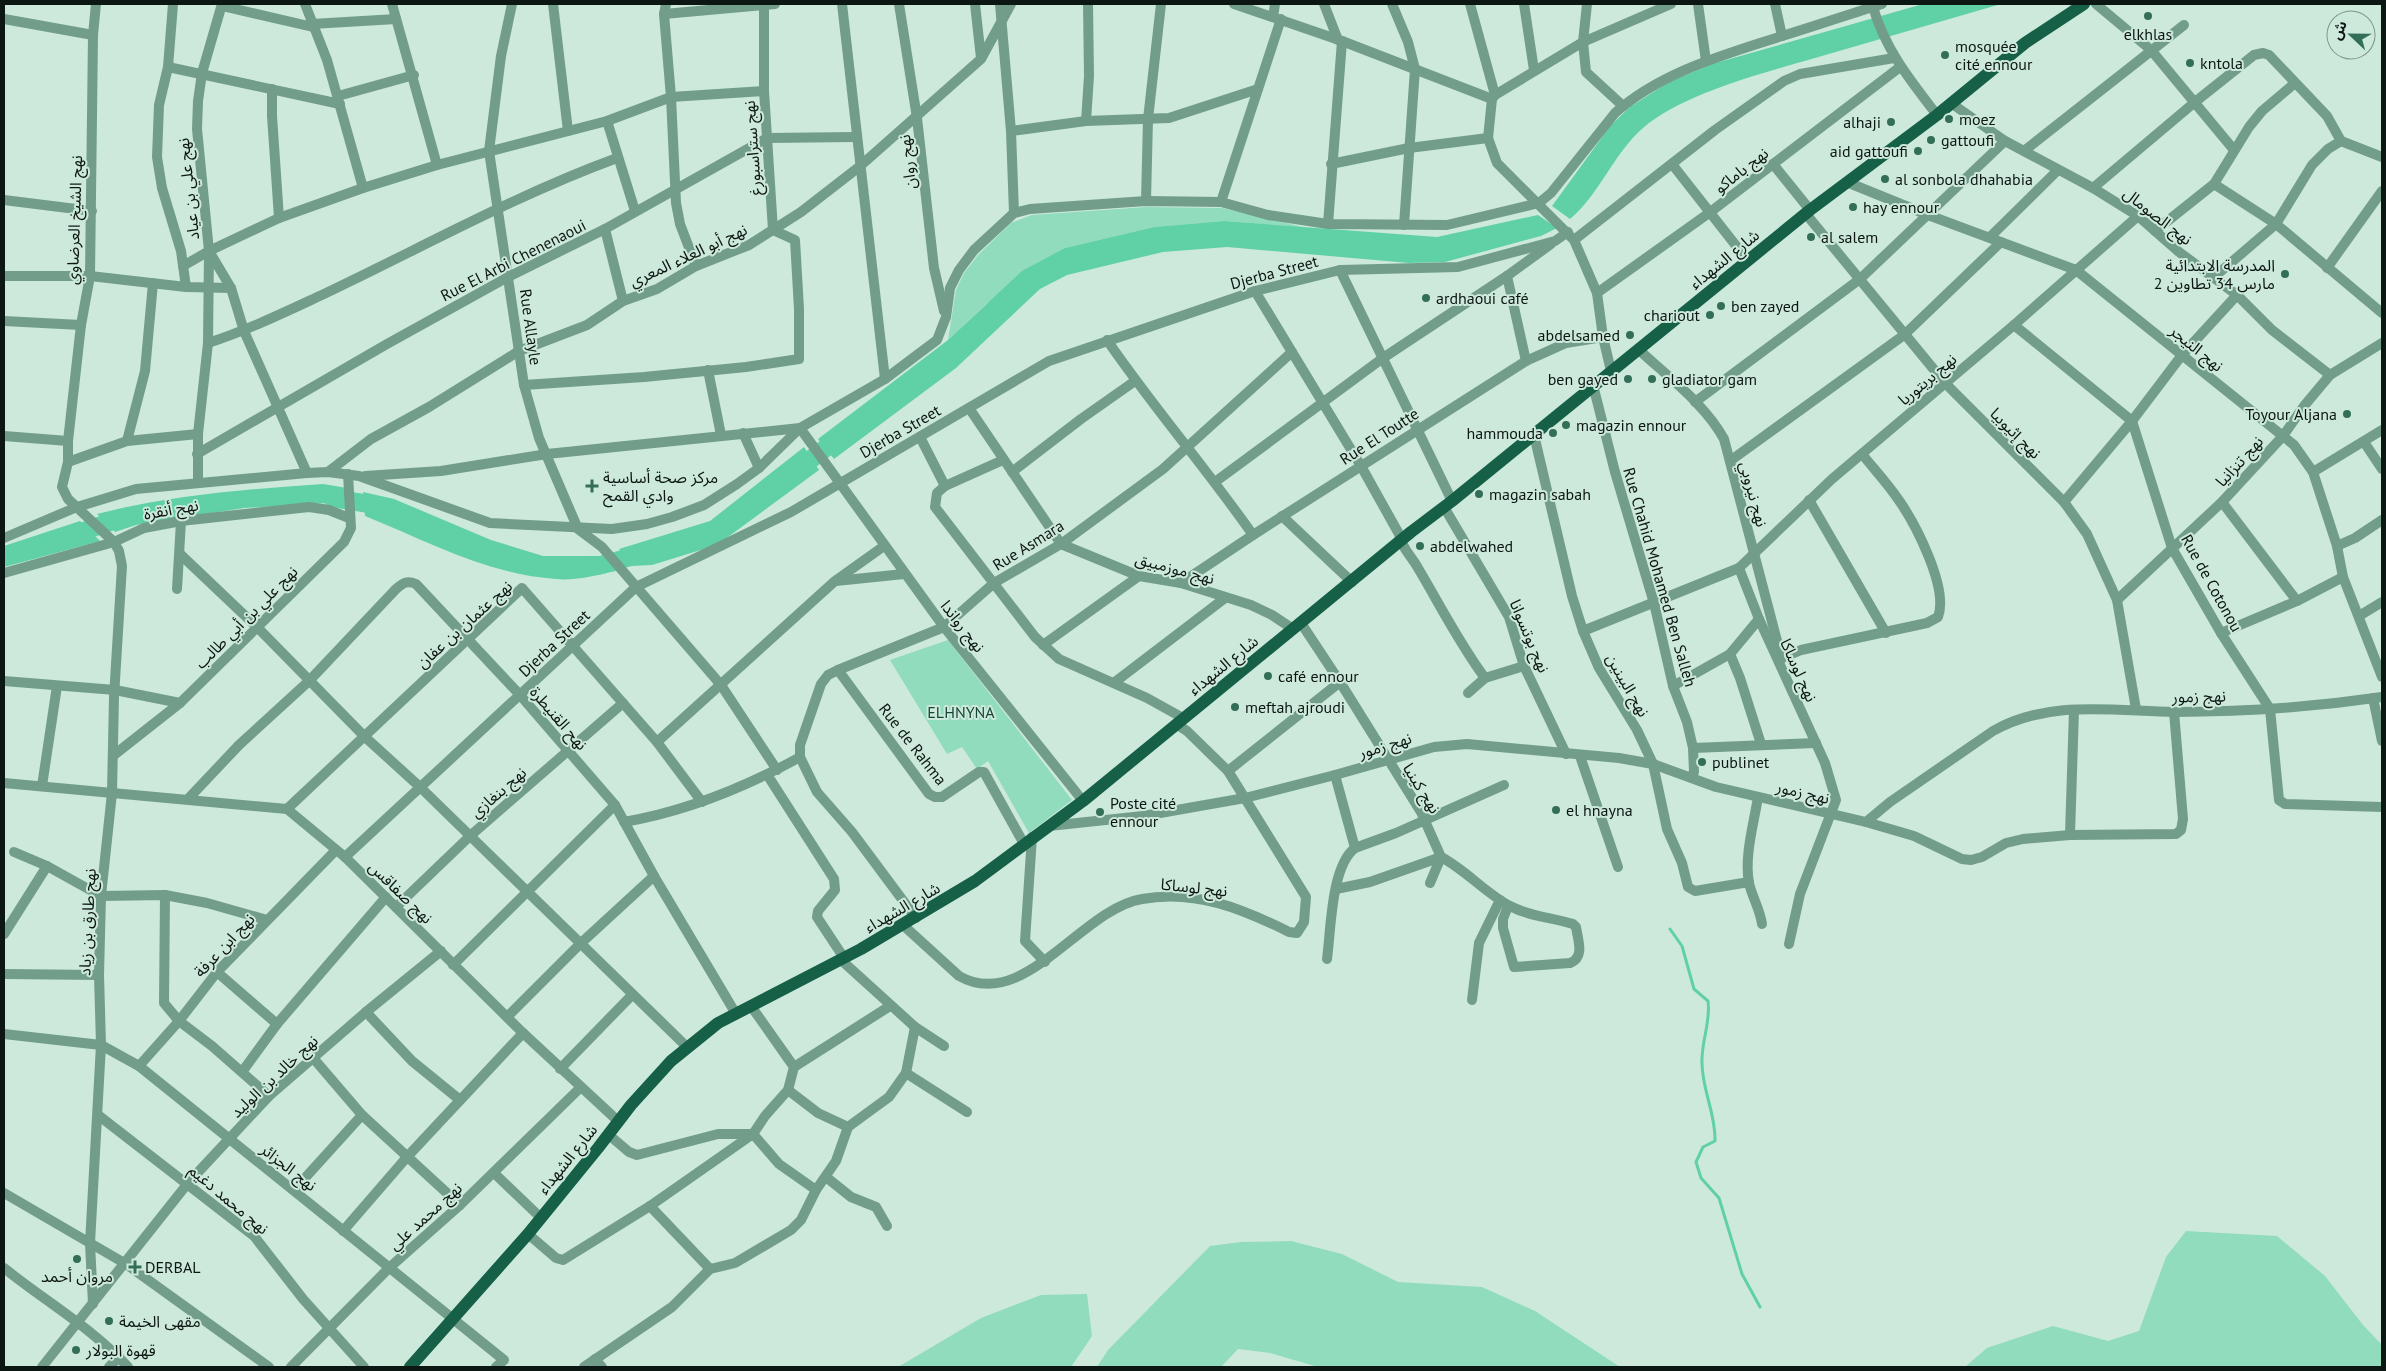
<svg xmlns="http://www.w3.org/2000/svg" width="2386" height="1371" font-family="'PT Sans','Noto Sans Arabic',sans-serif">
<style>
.green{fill:#91dcbd}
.water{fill:#60d0a7}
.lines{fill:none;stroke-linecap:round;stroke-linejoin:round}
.stream{stroke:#60d0a7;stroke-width:3}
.river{stroke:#60d0a7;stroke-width:18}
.minor{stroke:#739d8b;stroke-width:10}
.major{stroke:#166048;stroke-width:12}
.poi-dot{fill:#336e58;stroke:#cde9dc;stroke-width:2}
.labels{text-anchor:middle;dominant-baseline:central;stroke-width:4;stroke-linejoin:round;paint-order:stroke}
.poi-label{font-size:16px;fill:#0c1612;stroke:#cde9dc;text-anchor:start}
.street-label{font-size:16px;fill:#0c1612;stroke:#cde9dc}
.park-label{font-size:16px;fill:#174737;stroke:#cde9dc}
</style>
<rect width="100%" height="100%" fill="#cde9dc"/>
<g class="green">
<polygon points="1146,207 1222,208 1303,227 1224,221 1154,227 1065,248 986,304 948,340 956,290 964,273 979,254 1011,223 1032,215"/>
<polygon points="948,640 1072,800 1029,833 988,761 977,769 962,747 947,754 890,660"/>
<polygon points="2186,1231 2277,1236 2325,1276 2363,1325 2382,1345 2382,1367 1965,1367 1987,1348 2053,1326 2108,1341 2139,1331 2166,1257"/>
<polygon points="1291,1241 1342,1254 1398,1282 1482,1287 1535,1311 1620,1367 1318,1367 1270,1353 1238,1349 1221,1367 1097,1367 1108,1350 1210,1246 1241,1242"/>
<polygon points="1087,1294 1092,1336 1071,1367 898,1367 981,1318 1041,1295"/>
</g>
<g class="water">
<path d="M 1923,4 L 2001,4 C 1939,22 1877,40 1815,58 C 1764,73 1684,93 1643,128 C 1613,154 1600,194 1570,219 L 1552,206 L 1611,125 L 1630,107 L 1669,82 L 1712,64 Z"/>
<polygon points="1538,215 1557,228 1541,236 1445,262 1409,263 1227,247 1163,252 1067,275 1040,289 956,368 834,459 818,439 948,340 1022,271 1065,248 1154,227 1224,221 1437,237"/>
<polygon points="804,447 819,470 717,545 652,565 631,566 619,549 710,521"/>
<path d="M 323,484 L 347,488 L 349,510 L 328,503 L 244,508 L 136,525 L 115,532 L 97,514 C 170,495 248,489 323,484 Z"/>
<path d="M 363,492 L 394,499 L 491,540 L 543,556 L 604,556 L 616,571 C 597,575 576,581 556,579 C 489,575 427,541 365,516 Z"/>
<polygon points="80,521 100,541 4,567 4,546"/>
</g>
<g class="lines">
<path class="stream" d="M 1670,929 L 1682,946 L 1694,989 L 1708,1001 C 1711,1022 1701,1042 1702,1063 C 1702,1090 1716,1114 1715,1141 L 1703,1147 L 1696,1162 L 1701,1178 L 1719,1198 L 1742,1274 L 1760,1307"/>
<g class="river">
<polyline points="793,473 844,434"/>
<polyline points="332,498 369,504 387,511"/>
<polyline points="66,537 128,516"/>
<polyline points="597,566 649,552"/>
</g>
<g class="minor">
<polyline points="173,4 168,67 159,105 157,157 162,188 181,251 186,287"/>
<polyline points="222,4 202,73 198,101 197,129 209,251 231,288 244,331 307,473"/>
<polyline points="305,4 327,60 363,188"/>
<polyline points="392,4 437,165"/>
<polyline points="512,4 501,56 489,151 524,385 539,438 578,529 602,547 721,685 777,770"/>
<polyline points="553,4 568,131"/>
<polyline points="666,4 664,14 671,97 676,203 680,224 696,266"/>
<polyline points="842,4 885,379"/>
<polyline points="899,4 917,118 934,268 944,311"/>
<polyline points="975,4 981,58"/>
<polyline points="1000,4 1011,131 1014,213"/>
<polyline points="1234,4 1342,41 1492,99"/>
<polyline points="1324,4 1338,40"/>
<polyline points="1392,4 1408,42 1415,69 1404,225"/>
<polyline points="1470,4 1495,95 1492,99 1488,138 1497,163 1574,240 1597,293 1603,337 1611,371"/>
<polyline points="1524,4 1534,70"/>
<polyline points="1587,4 1583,42 1586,72 1623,106"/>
<polyline points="1698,4 1706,61"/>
<polyline points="1775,4 1782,36"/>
<polyline points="2096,4 2151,50 2234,150"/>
<polyline points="222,6 313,27"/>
<path d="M 1873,7 C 1885,49 1910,80 1937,115"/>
<polyline points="664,14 775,4"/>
<polyline points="1273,17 1275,4"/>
<polyline points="4,19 93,35"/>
<polyline points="312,24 396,19"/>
<polyline points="168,67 340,104"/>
<polyline points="272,89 272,116 279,218"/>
<polyline points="1495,95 1583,42 1671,4"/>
<polyline points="338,96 414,75"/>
<polyline points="1951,103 2005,141 2093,188 2138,216 2179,252 2237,295 2272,330 2330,375"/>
<polyline points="607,121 635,211"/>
<polyline points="1086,121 1089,76 1088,4"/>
<polyline points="1011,131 1086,121 1169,118 1258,89"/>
<polyline points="2341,141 2382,157"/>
<polyline points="2024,151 2184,25"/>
<polyline points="1331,164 1409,148 1488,138"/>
<polyline points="1672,164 1748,261"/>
<polyline points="1773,164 1810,210"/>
<polyline points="1849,183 1928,215 2076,270 2294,445 2313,472 2337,546 2343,577 2382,677"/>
<polyline points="2214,184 2276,224 2382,313"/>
<polyline points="2093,188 2195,102 2254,55 2263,53 2269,55 2327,116 2341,141 2328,149 2312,165 2276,224 2213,278"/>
<polyline points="4,200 92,211"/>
<polyline points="1146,201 1148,119 1161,4"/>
<polyline points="1221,202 1281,19"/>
<polyline points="1806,214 1945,383 2064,502 2087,534 2117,600 2136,709"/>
<polyline points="1328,224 1342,41"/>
<polyline points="605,229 623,301"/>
<polyline points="2155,231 2214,184 2249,127 2262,111 2295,83"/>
<polyline points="1990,237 2058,170"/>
<polyline points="1574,240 1715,130 1784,81 1800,74 1894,58"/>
<polyline points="183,266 209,251 279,218 363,188 437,165 607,121 671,97 764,91"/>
<polyline points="2327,268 2382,191"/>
<polyline points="1340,270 1452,501"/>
<polyline points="4,276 90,276 186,287 231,288"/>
<polyline points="1507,276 1526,361"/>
<path d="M 1255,291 L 1361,466 L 1399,534 C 1401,547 1412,557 1418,568 C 1440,605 1459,643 1485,678"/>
<polyline points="1597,293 1709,213 1900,67"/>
<polyline points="4,321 81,325"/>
<polyline points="2014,325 2132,421 2172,548 2221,633 2270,709 2279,800 2285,804 2382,807"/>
<path d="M 1107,340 C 1153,407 1206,468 1253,535"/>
<path d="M 208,343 C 248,330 285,312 324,294 C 421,248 516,195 617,158"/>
<path d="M 1638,349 C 1668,377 1705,404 1724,439 L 1781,656"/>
<polyline points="708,370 721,435"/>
<polyline points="524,385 644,377 746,367 799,359 799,309 795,240 773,230 764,91 764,4"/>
<polyline points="1593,385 1615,472 1654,603 1673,686 1687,722 1693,748 1694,772 1691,777"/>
<polyline points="1695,402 1860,279 2005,141"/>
<polyline points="969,408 1061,544 1139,576 1181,583 1251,605 1272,615 1293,629"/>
<polyline points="743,433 759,468"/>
<polyline points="1534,435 1572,596 1583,631 1599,668 1637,730 1653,764 1667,829 1682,863 1688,887 1695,891 1749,882"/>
<polyline points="4,436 68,441"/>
<polyline points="920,437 945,486"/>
<polyline points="127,441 145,371 153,283"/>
<polyline points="2364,442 2382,469"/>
<polyline points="197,454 387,344 508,277 605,229 767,138 856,137"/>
<polyline points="1003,460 945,486 937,493 935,507 1035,637 1059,659 1147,698 1183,718"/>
<polyline points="1730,461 1904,335 2001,242"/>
<polyline points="68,462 127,441 198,434"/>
<polyline points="328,472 371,439 429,407 519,351 587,325 623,301 657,289 696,266 749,245 801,212 859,167 981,59 1011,4"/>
<polyline points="1012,472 1081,419 1135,381"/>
<polyline points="2313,472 2382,430"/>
<polyline points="365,476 441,471 547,454 800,428 944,627 1083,801"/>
<polyline points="198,482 198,434 208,343 209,251"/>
<polyline points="1215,482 1383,358 1507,276 1551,244"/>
<polyline points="1809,500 1886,633"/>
<polyline points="2064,502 2132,421 2182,355 2237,295"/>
<polyline points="2222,502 2297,601"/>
<polyline points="1444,507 1509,617 1524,666 1566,754"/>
<polyline points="1282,516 1352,582"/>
<path d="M 4,538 L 77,507 L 136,489 L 307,473 L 328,472 L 359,476 L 490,523 L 612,529 L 647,524 L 672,517 L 704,505 L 737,484 L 759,468 L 800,428 L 885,379 L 937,340 L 946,317 L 950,288 L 959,270 L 974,250 L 1014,213 L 1030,209 L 1146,201 L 1221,202 L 1268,215 L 1328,224 L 1447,225 L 1539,203 L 1551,193 L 1615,113 C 1660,73 1720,56 1776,38 C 1812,27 1847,15 1882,4"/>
<polyline points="2337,546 2355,538 2382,520"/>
<polyline points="180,554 257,627 365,737 420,787 688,1048"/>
<polyline points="1739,568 1759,619 1825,763 1836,800 1800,894 1789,944"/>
<polyline points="4,573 114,542 144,528 181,521 309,507 329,510 349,518"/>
<polyline points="836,581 904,574"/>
<polyline points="1181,583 1253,535 1526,361 1566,343 1603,337"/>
<polyline points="177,589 181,521"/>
<polyline points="2117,600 2222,502 2283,436 2304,406 2330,375 2382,343"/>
<polyline points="2359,616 2382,602"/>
<polyline points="1301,623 1340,682"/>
<polyline points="1583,631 1739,568 1832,479 2014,325 2138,216"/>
<polyline points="2221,633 2297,601 2343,577"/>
<polyline points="1043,645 1139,576"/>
<polyline points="1730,654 1740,678 1761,744"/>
<path d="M 1778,660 L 1801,650 L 1927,623 L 1938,617 C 1949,588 1915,523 1898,499 C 1887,483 1874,469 1862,454"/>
<polyline points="838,670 929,794 935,797 942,797 979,772 984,772 1024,844"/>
<polyline points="4,681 115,690 180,703"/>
<polyline points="1115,682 1225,598"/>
<polyline points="1673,686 1730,654 1759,619"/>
<polyline points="1468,693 1485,678 1524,666"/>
<polyline points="2373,698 2382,741"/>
<polyline points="657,742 835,581 884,546"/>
<polyline points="1693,748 1816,743"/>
<polyline points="114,755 180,703 344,542 351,528 348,474"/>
<polyline points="1580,756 1618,867"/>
<polyline points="1228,771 1340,682 1421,812 1441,857 1430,883"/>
<polyline points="768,776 834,879 835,890 818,911 817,917 844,958"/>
<polyline points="4,783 287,809 345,857 523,1033 618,1121"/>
<polyline points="42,786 57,686"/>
<path d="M 1758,797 C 1754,823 1744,856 1749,883 C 1752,897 1760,909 1762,924"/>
<path d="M 188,799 L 239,745 L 309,681 L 396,589 C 403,583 407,580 416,584 L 520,695 L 615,805 L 654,876 L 736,1014"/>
<polyline points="287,809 522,588 657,742 702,802"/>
<path d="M 624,822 C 687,811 744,788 800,757"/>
<polyline points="1866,822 1914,836 1962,859 1971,860 1982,857 2006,843 2023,839 2070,835 2176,834 2181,830 2183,819 2174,712"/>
<path d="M 1049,826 L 1143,816 L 1245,798 L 1335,775 L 1434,747 L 1467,744 L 1619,758 L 1653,764 L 1716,787 L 1866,822 L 1890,802 L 1993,731 C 2049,699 2113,711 2175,712 C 2244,712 2314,707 2382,697"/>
<polyline points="2070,835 2074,710"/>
<polyline points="1032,837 1025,941 1045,962"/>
<polyline points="1355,848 1396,833 1504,785"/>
<polyline points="14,852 47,866"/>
<polyline points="345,857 636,587 791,512 1049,361 1255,291 1340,270 1458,267 1555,241 1568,232"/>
<path d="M 1336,889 L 1370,882 L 1441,857 C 1466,870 1485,893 1510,906 C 1531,917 1551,917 1573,924 L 1576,927 C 1578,941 1585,957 1570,963 L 1514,967 L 1503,928 L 1503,919 L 1508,906"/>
<polyline points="165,895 164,1003 179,1021 212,1046 269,1096"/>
<polyline points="396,907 470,836 623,703"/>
<polyline points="916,918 852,832 817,792 800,757 800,745 821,684 828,675 838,670 944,627 994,583 1061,544 1163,469 1292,352"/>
<path d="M 903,925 L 959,976 C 1024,1013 1081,909 1142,899 C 1195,889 1243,909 1289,932 L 1297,933 L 1304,922 L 1306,897 L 1228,771 L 1187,731 L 1176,724"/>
<polyline points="4,934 47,866 101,896 165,895 207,903 267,920"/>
<polyline points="840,959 915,1027 944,1046"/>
<path d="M 1327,959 C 1331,930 1331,866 1355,848 L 1335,775"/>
<polyline points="453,965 615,805"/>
<polyline points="217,972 277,1024"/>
<polyline points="4,974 99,975"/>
<polyline points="1472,1000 1479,943 1500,900"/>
<polyline points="751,1006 794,1067"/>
<polyline points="366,1012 412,1061 460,1100"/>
<polyline points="507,1017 580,944 654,876"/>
<polyline points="4,1034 101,1045 139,1066 504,1360 496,1367"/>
<polyline points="314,1059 362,1115 460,1205"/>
<polyline points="139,1066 179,1021 217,972 336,850"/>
<polyline points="560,1069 632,995"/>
<polyline points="242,1072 277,1024 386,897"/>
<polyline points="906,1073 967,1112"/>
<polyline points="788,1090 818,1113 848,1127"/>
<polyline points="98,1115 254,1236 303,1299 364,1367"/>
<polyline points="609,1135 629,1152 637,1155 718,1134 753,1134 779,1164 816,1190"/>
<polyline points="494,1173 540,1217"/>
<polyline points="826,1177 851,1197 876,1207 887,1226"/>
<polyline points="295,1189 362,1115"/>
<polyline points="4,1193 126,1264 269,1367"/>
<polyline points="650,1206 710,1269"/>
<polyline points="343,1231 407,1157 523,1033"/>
<polyline points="528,1234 556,1258 563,1260 650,1206 753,1134 765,1116 788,1090 794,1067 890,1006"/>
<path d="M 4,1268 C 45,1301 92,1328 128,1367"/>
<polyline points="93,1304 90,1243 101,1045 99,975 101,896 112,793 114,697 122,566 119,551 114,542 68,499 62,487 68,462 68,441 81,325 90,276 93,35 96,4"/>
<polyline points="595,1359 602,1367"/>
<polyline points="42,1367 188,1183 269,1096 366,1012 441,951"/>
<polyline points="109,1367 119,1357"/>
<polyline points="291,1367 389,1268 460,1205 580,1088"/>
<polyline points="584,1367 672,1307 710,1269 735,1263 791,1230 801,1220 816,1190 836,1161 848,1127 889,1097 906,1073 915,1027"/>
</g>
<polyline class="major" points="410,1367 528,1234 598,1148 631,1105 671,1061 718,1023 861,949 975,881 1083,801 1411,532 1452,501 1810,210 1937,115 2025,43 2084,4"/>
</g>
<g class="poi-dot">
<circle cx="2148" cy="16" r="5"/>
<circle cx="1945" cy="55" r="5"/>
<circle cx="2190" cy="63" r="5"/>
<circle cx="1949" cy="119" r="5"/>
<circle cx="1891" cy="122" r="5"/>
<circle cx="1931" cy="140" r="5"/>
<circle cx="1918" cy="151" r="5"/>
<circle cx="1885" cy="179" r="5"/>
<circle cx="1853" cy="207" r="5"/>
<circle cx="1811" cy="237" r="5"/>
<circle cx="2285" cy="274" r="5"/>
<circle cx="1426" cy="298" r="5"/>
<circle cx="1721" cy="306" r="5"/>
<circle cx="1710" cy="315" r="5"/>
<circle cx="1630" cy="335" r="5"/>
<circle cx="1628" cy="379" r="5"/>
<circle cx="1652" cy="379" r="5"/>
<circle cx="2347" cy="414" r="5"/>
<circle cx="1566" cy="425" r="5"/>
<circle cx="1553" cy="433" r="5"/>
<path d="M589.5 478.5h5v5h5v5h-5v5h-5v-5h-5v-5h5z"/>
<circle cx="1479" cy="494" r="5"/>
<circle cx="1420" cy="546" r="5"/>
<circle cx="1268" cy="676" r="5"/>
<circle cx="1235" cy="707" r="5"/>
<circle cx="1702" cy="762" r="5"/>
<circle cx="1556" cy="810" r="5"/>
<circle cx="1100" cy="812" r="5"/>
<circle cx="77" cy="1259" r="5"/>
<path d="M132.5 1259.5h5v5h5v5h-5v5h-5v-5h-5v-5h5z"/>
<circle cx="109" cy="1321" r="5"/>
<circle cx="76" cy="1350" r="5"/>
</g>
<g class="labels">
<g class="poi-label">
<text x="2148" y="34" text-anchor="middle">elkhlas</text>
<text x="1955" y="46">mosquée<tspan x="1955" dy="18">cité ennour</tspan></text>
<text x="2200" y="63">kntola</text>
<text x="1959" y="119">moez</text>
<text x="1881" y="122" text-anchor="end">alhaji</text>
<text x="1941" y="140">gattoufi</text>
<text x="1908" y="151" text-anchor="end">aid gattoufi</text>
<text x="1895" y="179">al sonbola dhahabia</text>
<text x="1863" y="207">hay ennour</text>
<text x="1821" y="237">al salem</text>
<text x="2275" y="265" text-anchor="end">المدرسة الابتدائية<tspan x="2275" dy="18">2 مارس 34 تطاوين</tspan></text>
<text x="1436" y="298">ardhaoui café</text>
<text x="1731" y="306">ben zayed</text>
<text x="1700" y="315" text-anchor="end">chariout</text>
<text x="1620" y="335" text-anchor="end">abdelsamed</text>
<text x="1618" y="379" text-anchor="end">ben gayed</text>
<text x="1662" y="379">gladiator gam</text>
<text x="2337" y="414" text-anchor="end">Toyour Aljana</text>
<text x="1576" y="425">magazin ennour</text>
<text x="1543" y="433" text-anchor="end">hammouda</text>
<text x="603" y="477">مركز صحة أساسية<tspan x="603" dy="18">وادي القمح</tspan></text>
<text x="1489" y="494">magazin sabah</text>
<text x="1430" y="546">abdelwahed</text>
<text x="1278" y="676">café ennour</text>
<text x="1245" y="707">meftah ajroudi</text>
<text x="1712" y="762">publinet</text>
<text x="1110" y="803">Poste cité<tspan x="1110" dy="18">ennour</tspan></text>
<text x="1566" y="810">el hnayna</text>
<text x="145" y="1267">DERBAL</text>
<text x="77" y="1276" text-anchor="middle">مروان أحمد</text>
<text x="119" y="1321">مقهى الخيمة</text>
<text x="86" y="1350">قهوة البولار</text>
</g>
<g class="street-label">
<text transform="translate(752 148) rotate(-94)">نهج ستراسبورغ</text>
<text transform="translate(907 162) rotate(-97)">نهج روان</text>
<text transform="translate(1741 170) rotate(-38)">نهج باماكو</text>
<text transform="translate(188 189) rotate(-96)">نهج علي بن عياد</text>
<text transform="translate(2158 216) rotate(38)">نهج الصومال</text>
<text transform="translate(74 220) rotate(-88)">نهج الشيخ العرضاوي</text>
<text transform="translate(688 255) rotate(-25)">نهج أبو العلاء المعري</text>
<text transform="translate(1724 259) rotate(-39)">شارع الشهداء</text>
<text transform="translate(513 260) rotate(-27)">Rue El Arbi Chenenaoui</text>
<text transform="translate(1274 272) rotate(-15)">Djerba Street</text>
<text transform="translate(531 327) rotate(82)">Rue Allayle</text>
<text transform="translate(2197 348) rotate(39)">نهج النيجر</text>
<text transform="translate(1927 379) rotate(-40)">نهج بريتوريا</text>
<text transform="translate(900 431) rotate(-30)">Djerba Street</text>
<text transform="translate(2016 433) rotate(45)">نهج إثيوبيا</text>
<text transform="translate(1379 436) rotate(-33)">Rue El Toutte</text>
<text transform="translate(2239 461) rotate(-48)">نهج تنزانيا</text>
<text transform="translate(1754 494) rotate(75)">نهج نيروبي</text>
<text transform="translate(171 509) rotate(-10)">نهج أنقرة</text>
<text transform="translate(1028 545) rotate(-32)">Rue Asmara</text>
<text transform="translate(1175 568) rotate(15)">نهج موزمبيق</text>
<text transform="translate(1660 577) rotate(74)">Rue Chahid Mohamed Ben Salleh</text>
<text transform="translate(2212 583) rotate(61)">Rue de Cotonou</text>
<text transform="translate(246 617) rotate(-45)">نهج علي بن أبي طالب</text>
<text transform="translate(464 624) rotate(-42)">نهج عثمان بن عفان</text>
<text transform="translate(963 626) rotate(52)">نهج رواندا</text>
<text transform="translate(1530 636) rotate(67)">نهج بوتسوانا</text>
<text transform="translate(554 643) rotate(-43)">Djerba Street</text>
<text transform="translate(1223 665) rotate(-39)">شارع الشهداء</text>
<text transform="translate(1799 670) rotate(66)">نهج لوساكا</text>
<text transform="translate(1628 685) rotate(60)">نهج البينين</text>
<text transform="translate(2199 696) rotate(-1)">نهج زمور</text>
<text transform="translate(559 718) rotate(49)">نهح القنيطرة</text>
<text transform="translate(913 744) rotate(52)">Rue de Rahma</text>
<text transform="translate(1385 745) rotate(-17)">نهج زمور</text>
<text transform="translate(1422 788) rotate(58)">نهج كينيا</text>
<text transform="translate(498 792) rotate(-41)">نهج بنغازي</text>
<text transform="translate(1803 792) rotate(13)">نهج زمور</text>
<text transform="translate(1194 887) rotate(6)">نهج لوساكا</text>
<text transform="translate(401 892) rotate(44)">نهج صفاقس</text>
<text transform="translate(902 907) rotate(-30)">شارع الشهداء</text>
<text transform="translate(87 922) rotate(-87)">نهج طارق بن زياد</text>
<text transform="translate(224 945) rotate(-47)">نهج ابن عرفة</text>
<text transform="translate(274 1076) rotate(-43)">نهج خالد بن الوليد</text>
<text transform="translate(567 1159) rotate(-51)">شارع الشهداء</text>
<text transform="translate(289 1167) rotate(38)">نهج الجزائر</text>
<text transform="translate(229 1199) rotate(40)">نهج محمد دغيم</text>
<text transform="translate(425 1216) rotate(-42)">نهج محمد علي</text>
</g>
<g class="park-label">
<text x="961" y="712">ELHNYNA</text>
</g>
</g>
<rect width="2386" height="1371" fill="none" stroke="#0c1612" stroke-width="10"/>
<g transform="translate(2351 35) rotate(292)"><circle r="24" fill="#cde9dc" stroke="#80958b"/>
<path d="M0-4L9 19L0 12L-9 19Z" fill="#336e58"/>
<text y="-8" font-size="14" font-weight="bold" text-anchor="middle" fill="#0c1612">ش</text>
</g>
</svg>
